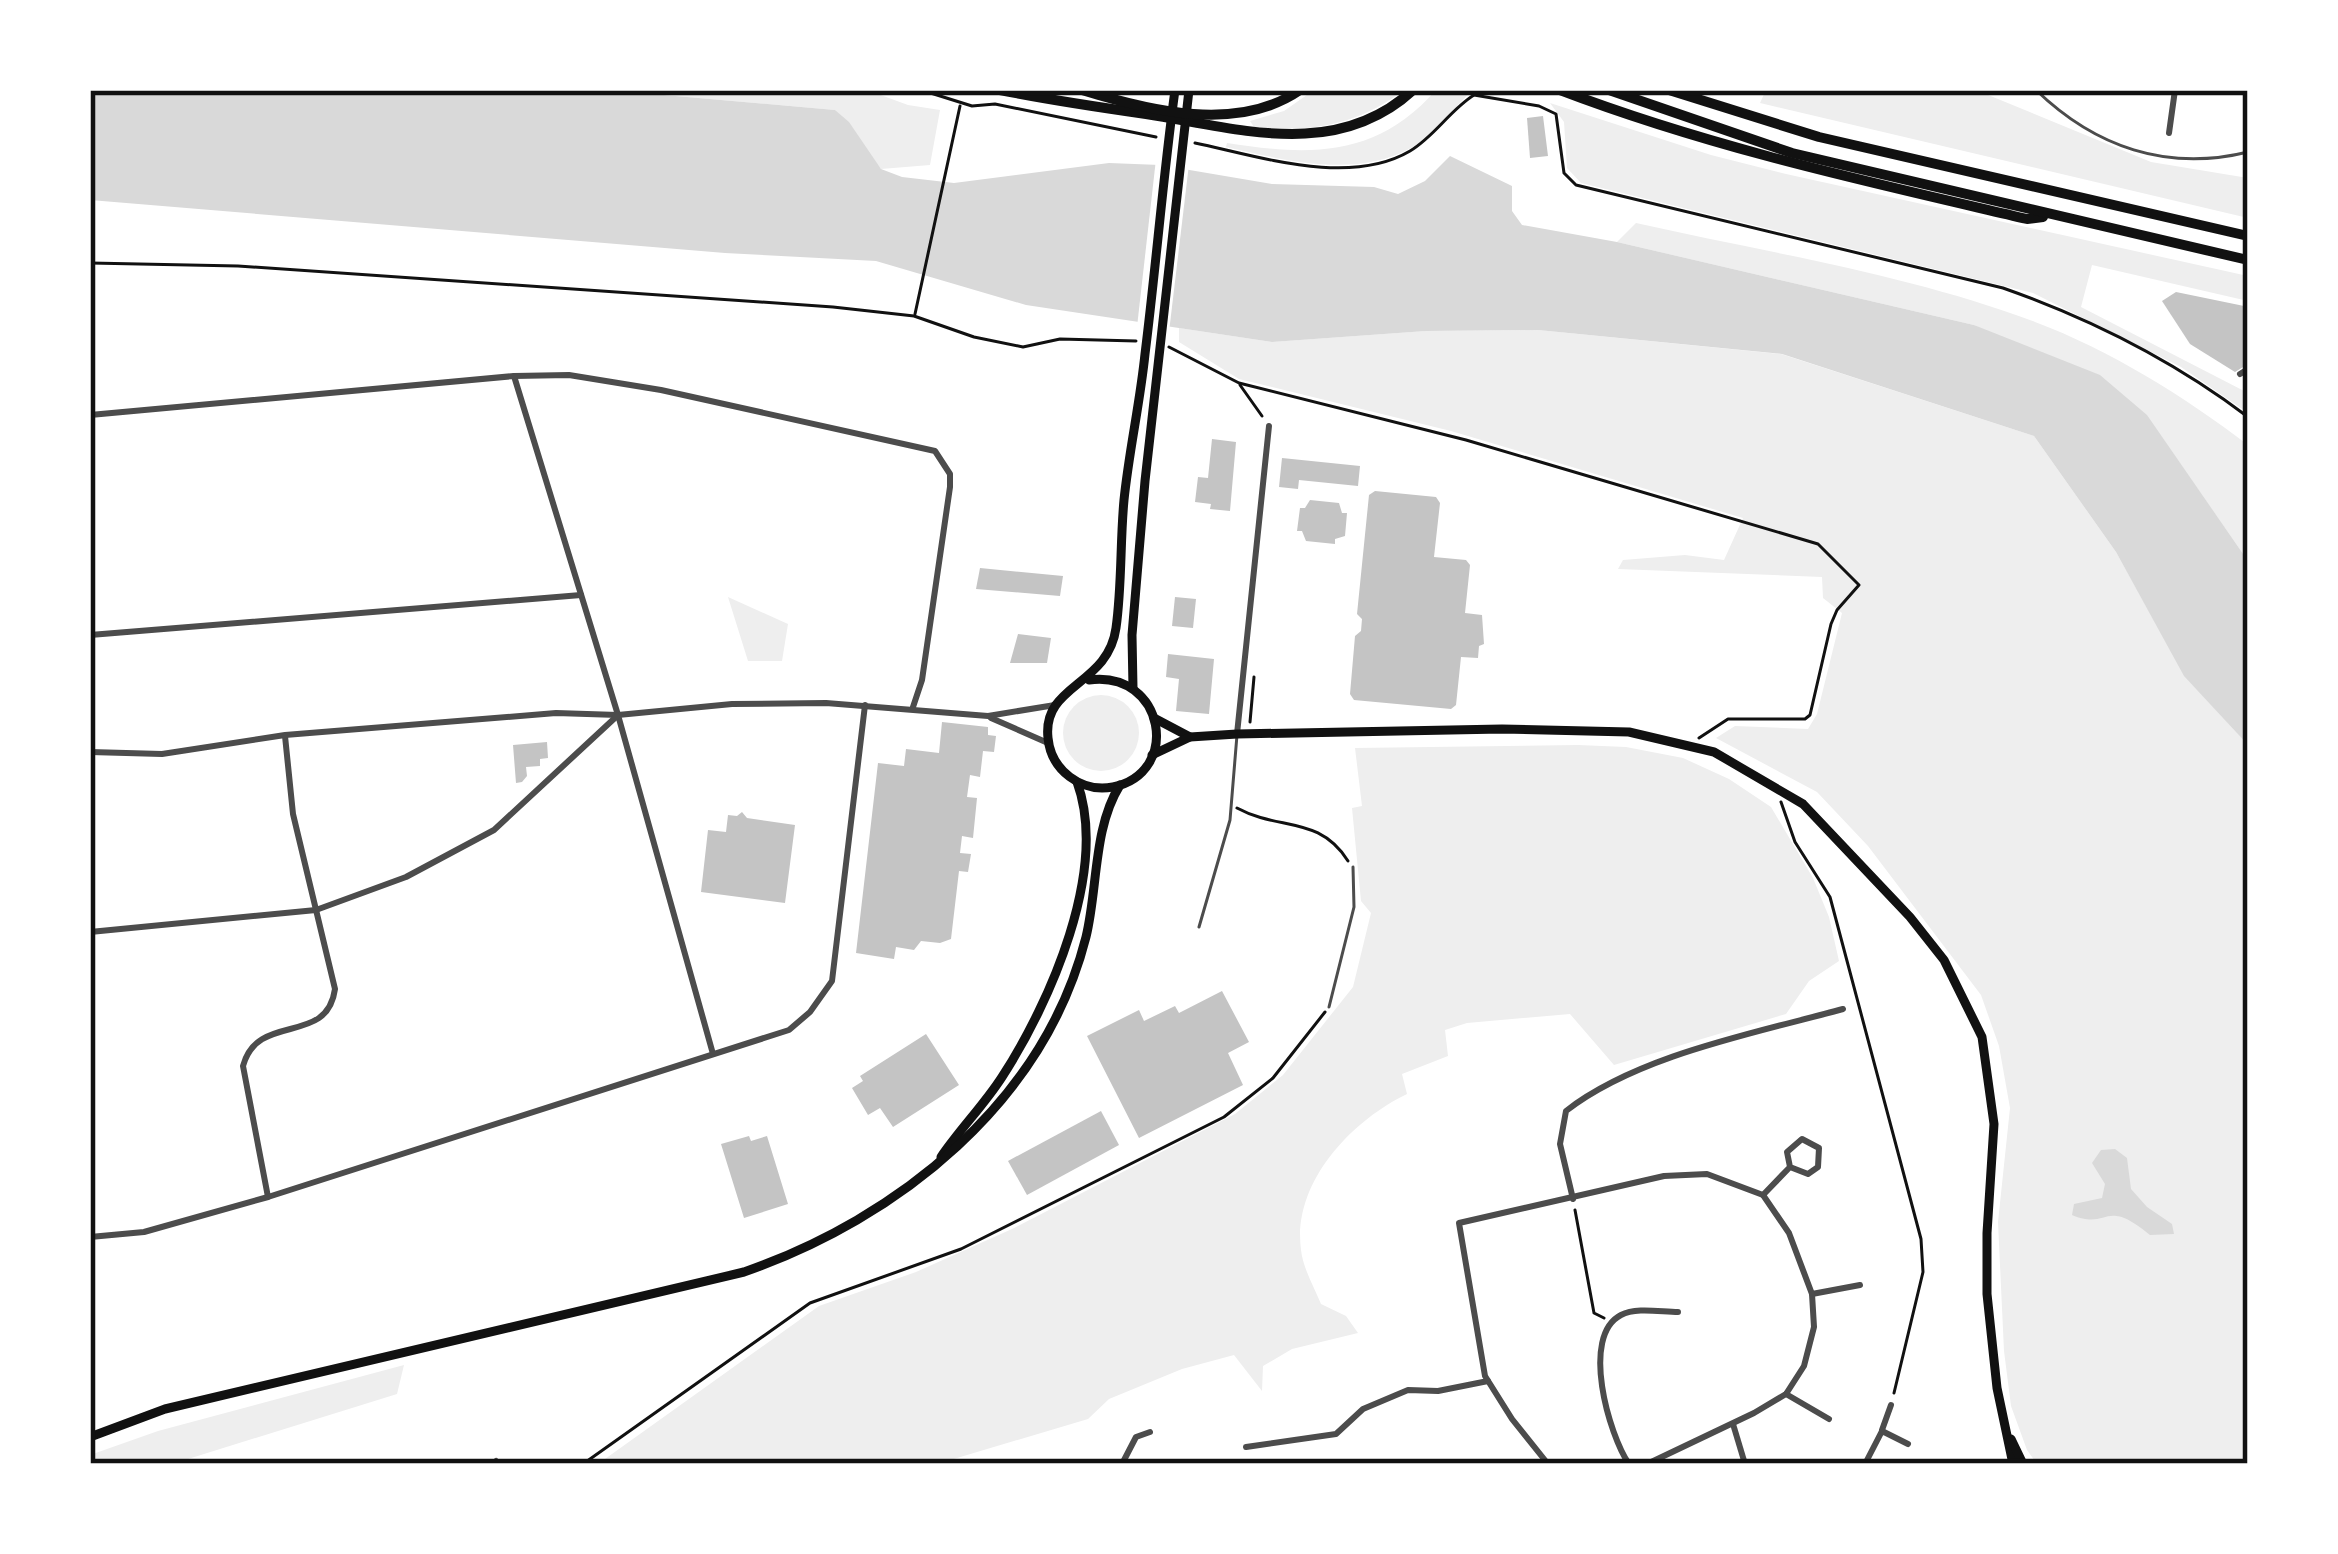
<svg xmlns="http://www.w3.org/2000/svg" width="2338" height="1554" font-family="'Source Sans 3',sans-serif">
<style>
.green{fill:#eee}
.water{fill:#d9d9d9}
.pier{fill:#fff}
.building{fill:#c4c4c4}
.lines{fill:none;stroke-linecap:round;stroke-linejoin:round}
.path{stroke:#111;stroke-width:3}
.service{stroke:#4c4c4c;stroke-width:3}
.pedestrian{stroke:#4c4c4c;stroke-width:4.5}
.minor{stroke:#4c4c4c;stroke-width:6}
.secondary{stroke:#111;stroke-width:9}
.motorway{stroke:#111;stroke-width:10}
.neatline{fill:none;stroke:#111;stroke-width:4.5}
</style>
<rect width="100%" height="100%" fill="#fff"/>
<g class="green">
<polygon points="607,90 867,90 908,105 940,110 930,165 881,169 835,110"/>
<path d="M 1314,90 L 1404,90 C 1358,125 1310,133 1254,127 L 1250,121 L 1284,111 Z"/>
<path d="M 1436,90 L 1472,90 C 1454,109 1434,135 1411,148 C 1355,179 1284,160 1226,147 L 1227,143 C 1310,156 1376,158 1436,90 Z"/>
<polygon points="1766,90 1976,90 2151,162 2248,178 2248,218 1760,103"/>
<polygon points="1550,103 1711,155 1786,174 2248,276 2248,301 2092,265 2081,307 2248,393 2248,413 2181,367 2033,293 1581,183 1567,168 1564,122"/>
<path d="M 1636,223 C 1769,253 1908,274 2035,322 C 2110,350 2185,397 2248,445 L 2248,561 L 2147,416 L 1974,325 L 1617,242 Z"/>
<polygon points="1179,328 1272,342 1426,331 1538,330 1781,354 2034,436 2116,552 2185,676 2248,745 2248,1464 2037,1464 2027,1450 2011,1406 2004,1351 1998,1222 2010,1108 1999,1046 1981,995 1868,846 1817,792 1716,738 1735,726 1808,729 1817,714 1842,613 1823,598 1822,577 1618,569 1623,560 1685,555 1724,560 1743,518 1451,431 1239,379 1179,342"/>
<polygon points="728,597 788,624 782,661 748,661"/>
<circle cx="1101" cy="733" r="38"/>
<path d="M 1578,745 L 1626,747 L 1683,758 L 1729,779 L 1771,807 L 1813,878 L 1829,917 L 1839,961 L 1809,981 L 1786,1014 L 1614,1065 L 1570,1014 L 1467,1023 L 1445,1030 L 1448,1056 L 1402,1074 L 1407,1094 C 1351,1121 1292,1183 1301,1250 C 1303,1268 1314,1287 1321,1304 L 1346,1316 L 1358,1333 L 1292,1349 L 1263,1366 L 1262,1391 L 1234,1355 L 1182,1369 L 1109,1399 L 1088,1419 L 937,1464 L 598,1464 L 819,1306 L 916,1272 L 1012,1229 L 1235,1114 L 1283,1075 L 1353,987 L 1371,913 L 1361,901 L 1352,808 L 1362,806 L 1355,748 Z"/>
<polygon points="404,1365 397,1394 172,1464 90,1464 90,1455 158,1431"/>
</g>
<g class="water">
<polygon points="90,90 607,90 835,110 849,122 881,169 902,177 954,183 1109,163 1160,165 1272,184 1374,187 1398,194 1425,181 1450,156 1512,186 1512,211 1522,225 1617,242 1974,325 2100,375 2147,415 2248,561 2248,745 2184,676 2116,552 2034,436 1782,354 1538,330 1426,331 1272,342 1026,305 876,261 725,253 90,200"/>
<path d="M 2115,1149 L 2127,1158 L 2131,1189 L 2147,1207 L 2172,1224 L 2174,1234 L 2150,1235 C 2103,1196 2110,1231 2072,1215 L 2074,1204 L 2102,1198 L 2105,1184 L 2092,1163 L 2101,1150 Z"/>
</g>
<polygon class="pier" points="1156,159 1189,164 1169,332 1137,327"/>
<g class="building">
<polygon points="1543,116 1548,156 1530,158 1527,118"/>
<polygon points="2176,292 2244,306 2248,312 2248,364 2235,372 2190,344 2162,301"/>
<polygon points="1212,439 1236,442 1230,511 1210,509 1211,504 1195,502 1198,477 1208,478"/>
<polygon points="1282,458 1360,466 1358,486 1299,480 1298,489 1279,487"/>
<polygon points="1375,491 1436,497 1440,503 1434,557 1466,560 1470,565 1465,613 1482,615 1484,644 1479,646 1478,658 1461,657 1456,705 1451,709 1354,700 1350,694 1355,636 1361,631 1362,619 1357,614 1369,495"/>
<polygon points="1310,500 1339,503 1342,513 1347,513 1345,536 1335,539 1335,544 1306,541 1302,531 1297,531 1300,508 1305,508"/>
<polygon points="980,568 1063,576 1060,596 976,589"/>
<polygon points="1175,597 1196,599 1193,628 1172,626"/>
<polygon points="1018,634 1051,638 1047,663 1010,663"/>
<polygon points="1168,654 1214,659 1209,714 1176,711 1179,679 1166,677"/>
<polygon points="942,722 988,727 988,735 996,736 994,752 983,751 980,777 970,775 967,797 977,798 973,838 962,836 960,853 971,854 968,872 959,871 951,939 940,943 921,941 914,950 896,947 894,959 856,953 878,763 904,766 906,749 939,753"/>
<polygon points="547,742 548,758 540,759 540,766 526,767 527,776 522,782 516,783 513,745"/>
<polygon points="742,812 747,818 795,825 785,903 701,892 708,830 726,832 728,815 737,816"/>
<polygon points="1222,991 1249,1042 1228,1053 1243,1085 1139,1138 1087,1036 1139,1010 1144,1021 1175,1006 1179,1013"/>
<polygon points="926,1034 959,1085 893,1127 880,1108 868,1115 852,1088 863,1081 860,1076"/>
<polygon points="1101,1111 1119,1145 1027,1195 1008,1161"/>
<polygon points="749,1136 751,1141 767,1136 788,1204 744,1218 721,1144"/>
</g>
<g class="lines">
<g class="path">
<polyline points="921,90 972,106 995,104 1156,137"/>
<path d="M 1195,143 C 1258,156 1349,187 1410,151 C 1435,136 1450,110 1474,95 L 1539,106 L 1556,114 L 1564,173 L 1576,185 L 2003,288 C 2091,319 2174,361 2248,417"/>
<polyline points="90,263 238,266 833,307 914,316 974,337 1023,347 1060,339 1136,341"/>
<polyline points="915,314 960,106"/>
<polyline points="1169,347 1239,383 1466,440 1818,544 1859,585 1837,610 1831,624 1810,715 1805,719 1728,719 1699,738"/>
<polyline points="1240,385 1262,416"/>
<polyline points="1250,722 1254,677"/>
<polyline points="1781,802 1795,842 1830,897 1921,1239 1923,1272 1894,1393"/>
<path d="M 1237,808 C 1279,831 1319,815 1348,861"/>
<polyline points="1575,1210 1594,1313 1604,1318"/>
<polyline points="583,1464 810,1303 961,1249 1224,1117 1273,1078 1325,1012"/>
</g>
<g class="service">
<path d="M 2036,90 C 2095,147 2167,172 2248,152"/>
<polyline points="1199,927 1230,820 1237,735"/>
<polyline points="1329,1007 1354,907 1353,867"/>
</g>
<polyline class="pedestrian" points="496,1460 498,1464"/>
<g class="minor">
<polyline points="2169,133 2175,90"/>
<polyline points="2240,374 2248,369"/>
<polyline points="514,376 618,715 713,1054"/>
<polyline points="90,415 514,376 569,375 661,390 935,451 950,474 950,487 922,680 913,707"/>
<polyline points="90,635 581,595"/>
<polyline points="991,718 1048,743"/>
<polyline points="1237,734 1269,426"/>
<polyline points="90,752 162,754 285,735 556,713 618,715 732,704 826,703 988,716 1055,705"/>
<polyline points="90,932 316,910 406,877 494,830 617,716"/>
<polyline points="1763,1195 1790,1167 1787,1152 1802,1139 1819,1148 1818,1167 1808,1174 1790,1167"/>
<path d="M 268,1197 L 243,1066 C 258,1011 327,1047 335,989 L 293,814 L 285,736"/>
<path d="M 1573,1199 L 1560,1144 L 1566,1111 C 1638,1055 1756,1033 1843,1009"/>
<polyline points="90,1237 144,1232 268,1197 789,1030 810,1012 832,981 865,705"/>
<polyline points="1812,1294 1860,1285"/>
<polyline points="1786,1394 1829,1419"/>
<polyline points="1733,1424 1745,1464"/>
<polyline points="1882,1430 1891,1405"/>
<polyline points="1246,1447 1336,1434 1363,1409 1408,1390 1438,1391 1488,1381"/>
<polyline points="1122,1464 1136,1437 1150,1432"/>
<polyline points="1548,1464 1512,1419 1485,1376 1459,1223 1664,1176 1707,1174 1763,1195 1789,1233 1812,1294 1814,1327 1804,1366 1786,1394 1754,1413 1647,1464"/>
<path d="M 1629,1464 C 1609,1435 1580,1336 1621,1315 C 1636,1307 1661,1312 1678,1312"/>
<polyline points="1865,1464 1882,1431 1908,1444"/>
</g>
<g class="secondary">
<path d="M 1089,680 C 1165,670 1182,773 1113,787 C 1081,793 1051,770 1048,738 C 1042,684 1108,686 1116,628 C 1122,586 1120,542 1124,500 C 1129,451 1140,403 1145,354 C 1156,266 1163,178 1175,90"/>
<polyline points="1133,688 1132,635 1145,481 1189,90"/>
<polyline points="1154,718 1190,737"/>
<polyline points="1152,755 1190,737 1237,734 1502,729 1629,732 1714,752 1803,804 1910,917 1944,960 1982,1037 1994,1124 1987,1233 1987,1294 1997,1388 2013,1464"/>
<path d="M 941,1157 C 960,1129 984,1105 1002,1077 C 1050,1003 1109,870 1077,782"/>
<path d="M 90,1437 L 165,1409 L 744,1272 C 899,1218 1044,1102 1086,937 C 1098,888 1093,828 1120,785"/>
<polyline points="2011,1439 2023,1464"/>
</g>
<g class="motorway">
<path d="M 1000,90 C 1049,100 1097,107 1146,114 C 1237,128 1336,161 1413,90"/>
<path d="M 1082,90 C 1150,111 1238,133 1300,90"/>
<path d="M 1560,90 C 1712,148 1869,182 2027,219 L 2043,217"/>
<polyline points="1609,90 1792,153 2248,260"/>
<polyline points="1669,90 1819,137 2248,236"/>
</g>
</g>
<rect width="2338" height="1554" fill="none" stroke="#ffffff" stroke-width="186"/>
<rect x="93" y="93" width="2152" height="1368" class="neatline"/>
</svg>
